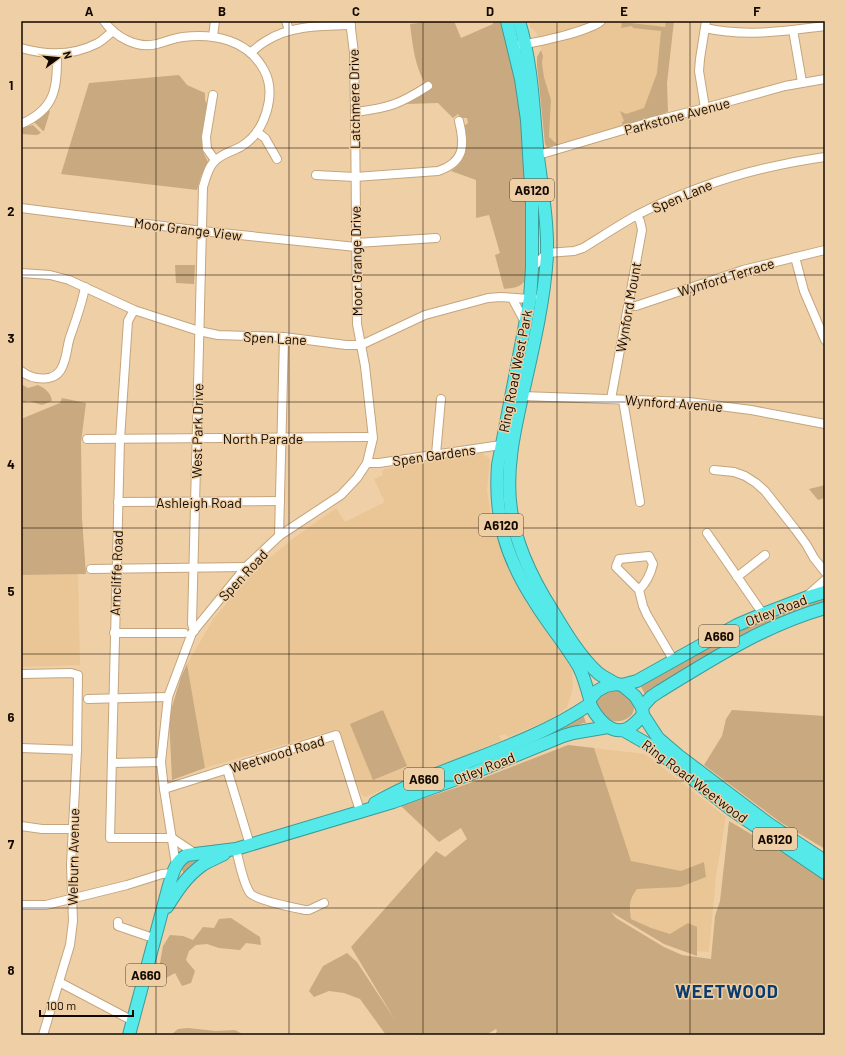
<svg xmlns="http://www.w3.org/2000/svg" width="846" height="1056" font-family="Barlow,sans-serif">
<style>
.built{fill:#eac696}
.green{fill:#c9a97f}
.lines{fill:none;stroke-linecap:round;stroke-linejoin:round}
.minor-casing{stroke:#c4a57d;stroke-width:10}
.highway-casing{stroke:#3e9b97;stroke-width:14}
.minor{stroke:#fff;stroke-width:8}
.highway{stroke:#55eae9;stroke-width:12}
.grid{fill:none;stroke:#130900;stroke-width:1;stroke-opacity:0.55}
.labels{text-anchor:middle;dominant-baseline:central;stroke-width:3;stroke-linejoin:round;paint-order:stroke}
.shield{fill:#efcfa6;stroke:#554432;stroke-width:1}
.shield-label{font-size:13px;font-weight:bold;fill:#130900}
.street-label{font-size:14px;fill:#130900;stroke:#efcfa6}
.district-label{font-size:18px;font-weight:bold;letter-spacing:1px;fill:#0c3c6e;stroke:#efcfa6}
.neatline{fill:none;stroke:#130900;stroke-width:1.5}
.grid-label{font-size:13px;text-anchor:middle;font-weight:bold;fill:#130900}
</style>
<rect width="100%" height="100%" fill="#efcfa6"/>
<g class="built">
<polygon points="530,21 666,21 656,116 558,145 553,142 549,137 551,100 544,77 542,63 543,55 536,32 530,27"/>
<polygon points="482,453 490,459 487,490 492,522 503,557 521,594 572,670 573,687 567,708 547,721 508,737 505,734 499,736 502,740 365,797 361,794 337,729 205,768 187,664 214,618 257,568 295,537 336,508 345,522 385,502 374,479 383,475 382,472 384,469"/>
<polygon points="78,574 80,665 21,667 21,575"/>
<polygon points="568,745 645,754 726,817 716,876 709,952 697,951 697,956 664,944 610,910"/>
</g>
<g class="green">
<path d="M 419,21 L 454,21 L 461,38 L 493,24 L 493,21 L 503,21 L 517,81 L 521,116 L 528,205 L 526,279 C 521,288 513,288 504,289 L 495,255 L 500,253 L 489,215 L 476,218 L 476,180 L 451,171 C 469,158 466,146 464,126 L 468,123 L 467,118 L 461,118 L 458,114 L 453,118 L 438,103 L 406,104 L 429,90 C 415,69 413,48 410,24 L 419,23 Z"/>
<polygon points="666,21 674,21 667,83 668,112 623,126 622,122 624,121 620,111 626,114 644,108 657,73 661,31 633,28 632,26 621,28 622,22 665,27"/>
<polygon points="541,50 543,56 542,63 544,77 551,100 549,137 558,145 547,147 545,144 537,65 537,57"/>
<polygon points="179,75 187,85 205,93 205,100 208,106 202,140 202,150 208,162 201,176 197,190 61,174 89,83"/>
<polygon points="48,110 50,111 44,131 43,131 34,122"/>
<polygon points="33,125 41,133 37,135 21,134 21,128"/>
<polygon points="175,265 195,265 194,284 176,283"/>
<path d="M 21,384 L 28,388 L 38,385 C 46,389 51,393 52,401 L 42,405 L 29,401 L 24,402 L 21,401 Z"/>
<polygon points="62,398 86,403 81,442 82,519 86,574 21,575 21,419 60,403"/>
<polygon points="825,485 825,498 818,500 809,489"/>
<polygon points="825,596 825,604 646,696 640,685 750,622"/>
<polygon points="187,664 205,768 172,780 169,717 181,677"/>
<path d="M 610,689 C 618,690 621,692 627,696 C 648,713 617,732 601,714 C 598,711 597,706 596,702 L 599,696 Z"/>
<polygon points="383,710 407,766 373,780 350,724"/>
<polygon points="732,710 825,716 825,849 780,822 704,765 722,736 726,719"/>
<polygon points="583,714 586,723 583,723 506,757 540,736"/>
<path d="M 568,745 L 594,748 L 631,861 L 681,871 L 704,862 L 706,877 L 680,887 L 637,889 C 629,900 629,905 631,919 L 651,928 L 670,934 L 688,923 L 697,927 L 697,956 L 664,944 L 611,912 L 616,918 L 664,947 L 682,955 L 711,959 L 715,916 L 720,901 L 729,821 L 825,878 L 825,1035 L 495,1035 L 497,1031 L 496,1029 L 486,1035 L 386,1035 L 360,999 L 344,993 L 329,991 L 314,997 L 309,991 L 323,966 L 347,953 L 357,962 L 395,1020 L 351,947 L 436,851 L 445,857 L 467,839 L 461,828 L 439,842 L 401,806 L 470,783 Z"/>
<path d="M 194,859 C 198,866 193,868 188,873 L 184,873 L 181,869 C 182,861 187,860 194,859 Z"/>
<polygon points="231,918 260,937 261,945 246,943 240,950 219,948 207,944 196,945 189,951 186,960 195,971 191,983 182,986 175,973 166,978 158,974 163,946 170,935 183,936 193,940 203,927 214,928 219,919"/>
<polygon points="188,1028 216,1031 235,1030 244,1035 171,1035 178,1029"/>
</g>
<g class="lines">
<defs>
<g id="minor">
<path d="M 104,21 C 115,37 137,49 157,44 C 165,42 174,38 183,37 C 214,33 248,40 264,70 C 277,94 265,132 242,146 C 234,151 223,153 216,160 C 208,166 206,178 203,187 L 192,624 L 194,631"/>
<polyline points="286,21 289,30"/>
<path d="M 705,28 C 745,37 785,31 825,26"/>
<polyline points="793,30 802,82"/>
<polyline points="213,36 215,21"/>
<path d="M 520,45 C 539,42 587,32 601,21"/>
<path d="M 21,48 C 48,56 73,56 98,43 C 103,40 108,35 113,31"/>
<path d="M 251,52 C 256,49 260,44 266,41 C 291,25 322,26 351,25"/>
<polyline points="213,95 206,137 207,149 215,160"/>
<polyline points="705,108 699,71 700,59 706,21"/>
<path d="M 355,112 C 389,108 400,104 428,86"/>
<path d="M 21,124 C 56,109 57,88 57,54"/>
<polyline points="257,132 265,138 277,159"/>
<polyline points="535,156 650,122 705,108 785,86 825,79"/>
<path d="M 316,175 L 355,177 L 438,171 C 465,162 465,145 459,121"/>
<polyline points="21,208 202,231 356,247"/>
<polyline points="356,243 436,238"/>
<polyline points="795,257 804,291 825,340"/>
<path d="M 532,268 L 547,253 L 574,251 L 583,248 C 601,237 619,225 637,215 C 696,185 760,166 825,157"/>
<polyline points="21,273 50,275 69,280 134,310 199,331 218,335 284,337 346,345 361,345 425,315 488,298 501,297 530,299 533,297"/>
<polyline points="512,298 525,322"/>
<polyline points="628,306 636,306 743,270 825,250"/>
<polyline points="134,310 128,321 120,439 110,838 172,838"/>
<path d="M 21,371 C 34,381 57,383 63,365 C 67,356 67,346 70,337 C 76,320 82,304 85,287"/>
<polyline points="522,396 689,402 751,410 825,424"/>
<polyline points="611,399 642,230 640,221 637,216"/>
<polyline points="623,400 640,502"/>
<polyline points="87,439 367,437"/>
<polyline points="436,454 441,399"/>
<polyline points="367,463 379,463 501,445"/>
<polyline points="714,470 734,472 745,476 756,483 765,491 795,529 806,544 814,558 825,572"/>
<polyline points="118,502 280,501"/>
<polyline points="707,533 763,614"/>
<polyline points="279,536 284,337"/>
<polyline points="91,569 246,567"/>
<polyline points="737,577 765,555"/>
<path d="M 639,590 L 616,567 L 619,559 L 649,556 L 653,564 C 651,573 646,583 639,590 L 643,606 L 647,615 L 674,661"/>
<polyline points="808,595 825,580"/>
<polyline points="114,633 184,633"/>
<polyline points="21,674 71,673 78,675 77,750 71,865 73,921 70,945 43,1035"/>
<polyline points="88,699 168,697"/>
<polyline points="21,748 77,750"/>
<polyline points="112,763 161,762"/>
<polyline points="227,769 250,845"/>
<polyline points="164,789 336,735 360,811"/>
<polyline points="21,826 42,829 72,829"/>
<polyline points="172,838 196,854"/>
<path d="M 236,849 C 239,861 243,883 250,893 C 255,900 296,908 305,910 L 309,910 L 324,903"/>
<polyline points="176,865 164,789 161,762 168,697 192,633 246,567 279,536 341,495 357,478 367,463 373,438 365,366 357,324 355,112 354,53 350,21"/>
<polyline points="21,905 46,905 127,885 162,874 173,873"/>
<polyline points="118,922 118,926 156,939"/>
<polyline points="59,982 133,1021"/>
</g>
<g id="highway">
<path d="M 507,21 L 521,79 L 527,120 L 532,204 L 532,268 L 530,299 L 498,465 C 494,519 506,558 536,604 C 549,625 566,645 579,667 C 584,677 587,688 590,699 L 590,704"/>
<path d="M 519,21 C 533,67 533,110 538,157 C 542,189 548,223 547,256 C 544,301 534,344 524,388 C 515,428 505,469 511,510 C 516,546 533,580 552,610 C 564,630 580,657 598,673 C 603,677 610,680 616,684"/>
<polyline points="622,685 637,681 737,625 763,614 805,598 825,592"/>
<polyline points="590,699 597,691 606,686 616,684 622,685 635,696 642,707 643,715 658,738 679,756 769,824 825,861"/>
<path d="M 590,704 C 595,715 608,733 623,730 C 631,729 638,720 643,715"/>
<path d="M 642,707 L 651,697 L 660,691 C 714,658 763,626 825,608"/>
<polyline points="623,730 651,746 732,810 825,873"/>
<path d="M 375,803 C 444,764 524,749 590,704"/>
<path d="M 167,907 C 177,891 186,877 201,866 C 208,861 217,858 224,854"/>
<path d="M 129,1035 L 168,889 C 172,876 174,862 187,855 L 236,849 L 393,802 L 473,773 L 563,736 L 573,733 L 608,727"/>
</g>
</defs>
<use href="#minor" class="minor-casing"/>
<use href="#highway" class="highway-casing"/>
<use href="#minor" class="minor"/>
<use href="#highway" class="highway"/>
</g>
<path class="grid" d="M 156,21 L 156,1035M 289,21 L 289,1035M 423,21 L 423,1035M 557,21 L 557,1035M 690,21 L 690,1035M 21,148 L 825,148M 21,275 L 825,275M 21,402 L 825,402M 21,528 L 825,528M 21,654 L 825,654M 21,781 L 825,781M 21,908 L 825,908"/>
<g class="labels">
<g class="shield">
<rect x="510" y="179" width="44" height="22" rx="3"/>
<rect x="479" y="514" width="44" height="22" rx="3"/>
<rect x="699" y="625" width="40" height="22" rx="3"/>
<rect x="404" y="768" width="40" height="22" rx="3"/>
<rect x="753" y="828" width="44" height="22" rx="3"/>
<rect x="126" y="964" width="40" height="22" rx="3"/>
</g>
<g class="shield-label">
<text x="532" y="190">A6120</text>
<text x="501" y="525">A6120</text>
<text x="719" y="636">A660</text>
<text x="424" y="779">A660</text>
<text x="775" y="839">A6120</text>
<text x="146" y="975">A660</text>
</g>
<g class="street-label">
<text transform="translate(354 99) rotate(-91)">Latchmere Drive</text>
<text transform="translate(677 116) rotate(-15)">Parkstone Avenue</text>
<text transform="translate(682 196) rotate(-23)">Spen Lane</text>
<text transform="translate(188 229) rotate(7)">Moor Grange View</text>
<text transform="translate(356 261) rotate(-91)">Moor Grange Drive</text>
<text transform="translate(726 277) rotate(-17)">Wynford Terrace</text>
<text transform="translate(628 307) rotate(-80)">Wynford Mount</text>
<text transform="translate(275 338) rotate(3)">Spen Lane</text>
<text transform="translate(515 371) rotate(-79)">Ring Road West Park</text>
<text transform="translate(674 403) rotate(4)">Wynford Avenue</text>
<text transform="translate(197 431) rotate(-89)">West Park Drive</text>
<text x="263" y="438">North Parade</text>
<text transform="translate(434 455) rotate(-8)">Spen Gardens</text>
<text x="199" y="502">Ashleigh Road</text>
<text transform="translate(116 573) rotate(-88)">Arncliffe Road</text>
<text transform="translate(243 575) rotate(-47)">Spen Road</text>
<text transform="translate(776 610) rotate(-21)">Otley Road</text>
<text transform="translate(277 754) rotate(-17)">Weetwood Road</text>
<text transform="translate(484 768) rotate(-22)">Otley Road</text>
<text transform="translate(695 781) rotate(37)">Ring Road Weetwood</text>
<text transform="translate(73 857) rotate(-89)">Welburn Avenue</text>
</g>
<g class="district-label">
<text x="727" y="991">WEETWOOD</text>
</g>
</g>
<rect width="846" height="1056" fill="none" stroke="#efcfa6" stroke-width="44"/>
<g transform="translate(58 58) rotate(74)" stroke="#efcfa6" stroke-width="3" paint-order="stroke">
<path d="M0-3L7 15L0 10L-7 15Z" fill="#130900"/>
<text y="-6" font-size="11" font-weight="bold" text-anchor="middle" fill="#130900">N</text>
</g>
<path d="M40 1010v6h93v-6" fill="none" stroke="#130900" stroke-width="2"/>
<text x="46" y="1010" font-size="12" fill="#130900" stroke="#efcfa6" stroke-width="3" paint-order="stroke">100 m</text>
<rect x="22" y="22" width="802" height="1012" class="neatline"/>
<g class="grid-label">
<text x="89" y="16">A</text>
<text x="222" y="16">B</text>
<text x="356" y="16">C</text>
<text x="490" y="16">D</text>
<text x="624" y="16">E</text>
<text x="757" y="16">F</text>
<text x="11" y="90">1</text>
<text x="11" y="216">2</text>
<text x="11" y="343">3</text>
<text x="11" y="469">4</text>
<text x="11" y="596">5</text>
<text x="11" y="722">6</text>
<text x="11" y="849">7</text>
<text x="11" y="975">8</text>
</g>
</svg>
